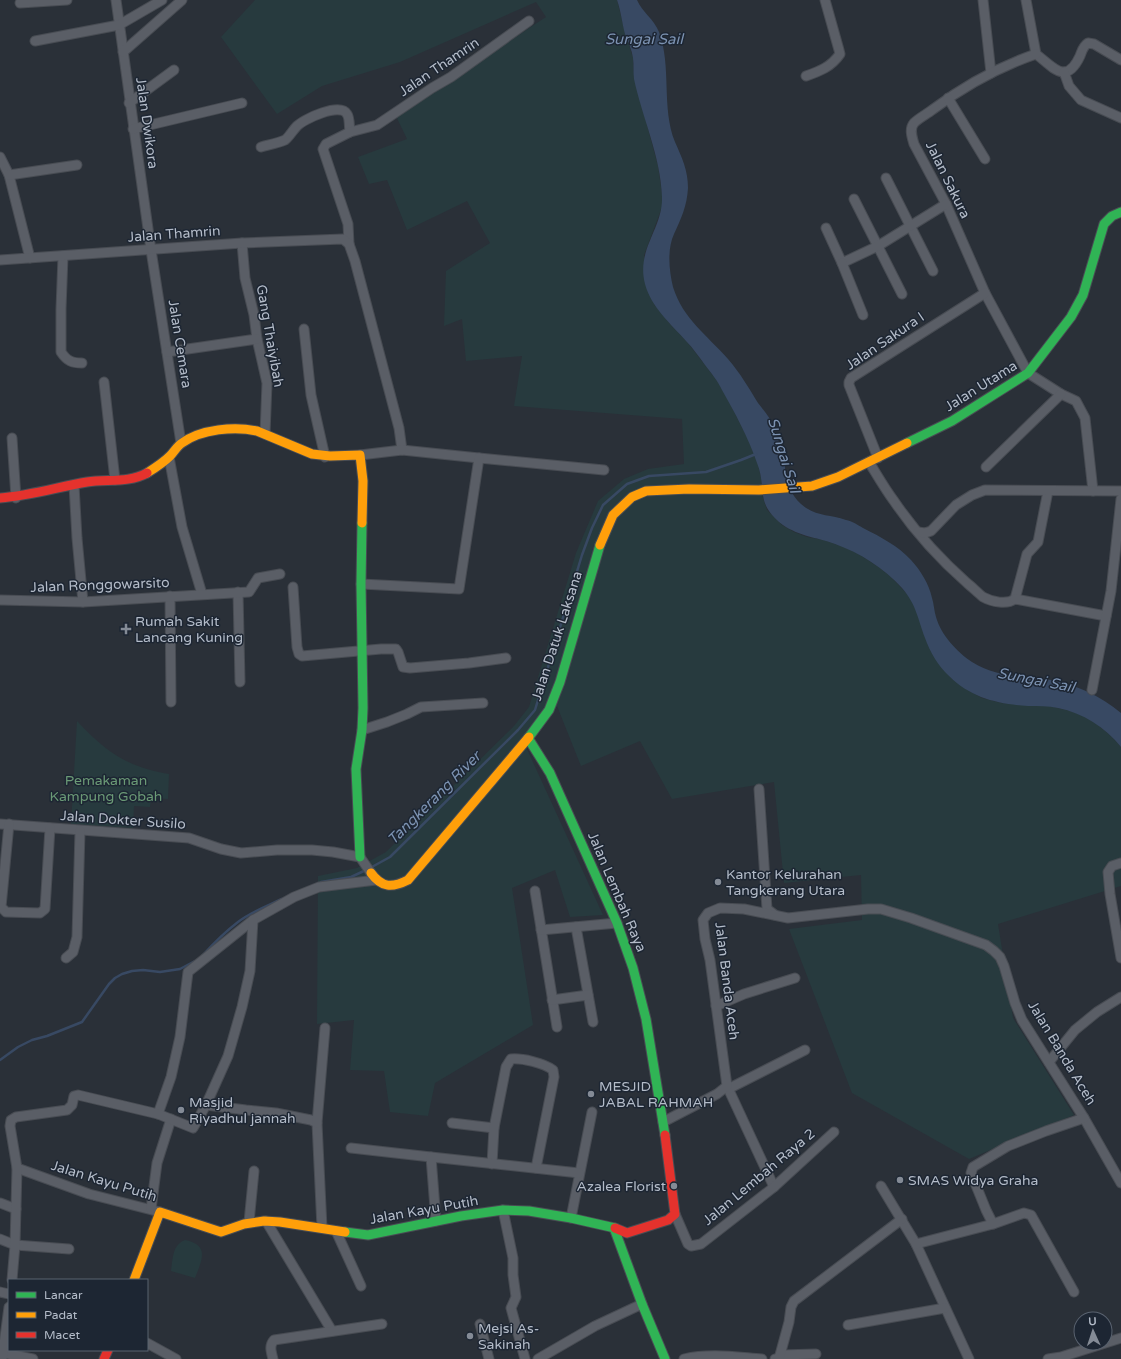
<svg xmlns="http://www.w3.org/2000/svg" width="1121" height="1359" font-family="'Varela Round',sans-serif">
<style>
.green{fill:#273a3e}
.water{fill:#384963}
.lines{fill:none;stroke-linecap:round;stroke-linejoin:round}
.stream{stroke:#384963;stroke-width:2.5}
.street-casing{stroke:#484c53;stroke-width:11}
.fast-casing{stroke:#484c53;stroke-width:11}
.slow-casing{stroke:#484c53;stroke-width:11}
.jam-casing{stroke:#484c53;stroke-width:11}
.street{stroke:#5a5e66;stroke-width:9}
.fast{stroke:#30b455;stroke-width:9}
.slow{stroke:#ff9f0a;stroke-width:9}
.jam{stroke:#e5322d;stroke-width:9}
.poi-dot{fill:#848b96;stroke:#1d2633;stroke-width:1.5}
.labels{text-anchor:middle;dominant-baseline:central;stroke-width:3;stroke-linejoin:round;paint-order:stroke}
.street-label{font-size:14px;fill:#b4bcc9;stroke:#1d2633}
.poi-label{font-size:14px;fill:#b4bcc9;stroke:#1d2633;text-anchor:start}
.park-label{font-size:14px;fill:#6b9a76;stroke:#1d2633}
.water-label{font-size:15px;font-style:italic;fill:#7c92b1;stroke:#1d2633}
</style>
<rect width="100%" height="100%" fill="#2a3038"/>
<g class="green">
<polygon points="255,0 617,0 625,32 633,58 634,77 658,166 662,194 662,207 644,255 654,304 670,324 688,343 721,386 749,441 758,464 761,478 762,495 767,510 782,525 794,532 807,537 824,540 846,548 857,553 880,568 891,577 911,598 918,614 928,645 950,677 966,689 982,698 1001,703 1050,706 1070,711 1080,714 1097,724 1112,737 1121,747 1121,886 998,924 1013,1018 1074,1115 969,1159 852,1093 789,929 862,920 861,875 784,883 774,782 672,799 640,741 581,766 557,706 526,747 603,915 570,917 555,870 512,888 533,1025 435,1083 428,1116 390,1112 384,1071 350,1070 354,1020 317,1024 318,876 357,868 386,852 514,726 529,707 576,553 598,501 624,479 648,469 684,464 682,419 514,406 522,356 466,361 462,319 444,326 446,271 490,243 467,201 407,230 387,180 369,184 358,157 407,139 396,116 546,17 536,2 400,62 322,86 277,114 221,37"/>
<path d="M 77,721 C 106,752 127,767 169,774 L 168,799 L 151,798 L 150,807 L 134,806 L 133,828 L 71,824 Z"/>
<path d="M 185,1240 C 210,1245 202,1260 195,1278 L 171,1271 C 173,1259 172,1245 185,1240 Z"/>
</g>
<path class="water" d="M 617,0 L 637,0 C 642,12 654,19 659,32 C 672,67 661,107 675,142 C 682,158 688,170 688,188 C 687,206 681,219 674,234 C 667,249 669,271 673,287 C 683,319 707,335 728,359 C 740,373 749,388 758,403 C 762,408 766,413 770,419 C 772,423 773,428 775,433 C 778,440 782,447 784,455 C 785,460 785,465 785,469 C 786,482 791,495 801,504 C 816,517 829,514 846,520 C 852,521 858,525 863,528 C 881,537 898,546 911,560 C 921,571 929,584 932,598 C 934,604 934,611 936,617 C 941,635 957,652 972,662 C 1000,679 1022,675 1051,680 C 1077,685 1101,696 1121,713 L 1121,747 C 1105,727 1083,713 1058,708 C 1048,706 1038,706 1028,706 C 998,704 971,698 949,676 C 938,666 930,652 925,638 C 918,619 916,604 902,588 C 884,568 860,553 835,544 C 816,537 796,536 779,522 C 755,501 767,488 757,463 C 748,437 735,413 722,390 C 718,381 711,373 705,365 C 699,357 693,348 686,341 C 671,324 651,307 645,284 C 636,249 663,229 662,197 C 661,157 642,117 634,79 C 633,72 634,65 633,58 C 632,50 628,42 625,34 C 622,23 621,11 617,0 Z"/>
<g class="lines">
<g class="stream">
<polyline points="370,868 390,857 518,730 535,710 582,555 592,528 603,505 627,484 649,476 706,472 741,460 756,454"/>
<polyline points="321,882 351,877 366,870"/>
<path d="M 202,956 C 213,944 225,932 238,922 C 251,912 267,906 282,899"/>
<polyline points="0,1060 18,1047 32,1040 47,1036 82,1022 109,984 115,978 122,974 132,971 143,970 160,972 180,969 195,961"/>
</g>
<defs>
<g id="street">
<polyline points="116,0 151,250 181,443"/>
<polyline points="983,0 991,73"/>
<path d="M 1026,0 L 1036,54 C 1053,67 1066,86 1080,56 C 1082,51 1083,46 1088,43 L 1094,44 L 1121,60"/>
<polyline points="20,3 67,0"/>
<polyline points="35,41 119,25 162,0"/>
<polyline points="123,52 182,0"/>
<path d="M 1036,54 C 998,67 964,86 932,110 C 927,114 919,118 914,123 C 909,129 912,137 914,144 L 946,204 L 985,293 L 1028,373 L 1061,394 L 1076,401 L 1085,418 L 1093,491"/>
<polyline points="1064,72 1069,86 1081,100 1121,118"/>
<path d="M 806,76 C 820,71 831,67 840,54 L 839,50 L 825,0"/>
<polyline points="948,98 985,159"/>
<polyline points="129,103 174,70"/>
<polyline points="133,129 242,103"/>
<path d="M 261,147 C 268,145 278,143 285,140 C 289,137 293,130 297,126 C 304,119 340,102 347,114 C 350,118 349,127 350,132"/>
<polyline points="0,157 9,175 30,258"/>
<polyline points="9,175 77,165"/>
<polyline points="886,178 933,271"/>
<polyline points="854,199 902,294"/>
<polyline points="826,228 842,263 878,246 946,204"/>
<polyline points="242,243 245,278 254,315 257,339 267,383 265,434"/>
<polyline points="349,244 348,224 323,149 326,144 350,132 377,125 432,88 451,77 529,21"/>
<path d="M 63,256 L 61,309 L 61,352 C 67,361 72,363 82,363"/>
<polyline points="0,260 242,243 343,239 349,244 355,261 399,428 402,450"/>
<polyline points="842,263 863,315"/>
<polyline points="304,329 311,395 325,457"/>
<polyline points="167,352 257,339"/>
<polyline points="104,382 115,480"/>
<polyline points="12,438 16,498"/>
<polyline points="360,455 402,450 479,458 604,470"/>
<polyline points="169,457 182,527 202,594"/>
<polyline points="878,458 849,385 849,382 851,378 985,293"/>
<path d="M 869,462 C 877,475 885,489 894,501 C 913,529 941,560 967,583 C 972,587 978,593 983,597 C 992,602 1007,605 1015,599 L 1027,554 L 1038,542 L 1048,491"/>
<polyline points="986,467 1061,394"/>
<polyline points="74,485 77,538 83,602"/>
<polyline points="918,532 925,533 931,531 956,505 972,495 985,490 1121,491"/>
<polyline points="361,584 459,589 479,458"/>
<polyline points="293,587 297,647 299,654 302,656 381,649 396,649 398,652 403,667 410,668 469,663 506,658"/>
<polyline points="238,592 240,682"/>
<polyline points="170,596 171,702"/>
<polyline points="1015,599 1106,616"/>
<polyline points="0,600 83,602 249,592 258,578 280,574"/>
<polyline points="1092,690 1111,591 1121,499"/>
<polyline points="362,730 387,722 407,714 421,707 483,703"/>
<polyline points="759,789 767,909 775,915"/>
<polyline points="0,824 189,838 221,849 241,853 277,850 312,850 333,852 360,857 371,873"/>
<polyline points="9,824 1,907 6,912 40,913 45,909 50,828"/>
<polyline points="1121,863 1112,866 1108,872 1110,894 1121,958"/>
<polyline points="535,891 557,1027"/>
<polyline points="576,927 593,1022"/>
<polyline points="541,930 617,923"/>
<polyline points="66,958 73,952 77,937 80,831"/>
<polyline points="552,1000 588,995"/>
<polyline points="716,1006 744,994 795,978"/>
<polyline points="1049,1062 1075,1030 1097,1012 1121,997"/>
<polyline points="727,1086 774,1187"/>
<polyline points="728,1089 805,1050"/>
<polyline points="206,1105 246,1110 276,1113 311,1120 317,1123 322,1228"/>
<polyline points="158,1114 171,1077 180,1037 188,972 253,920 294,897 319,887 376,880"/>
<polyline points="663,1122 717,1094 727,1086 710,960 705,939 703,920 708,913 720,908 744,909 788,918 868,909 881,909 911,918 986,945 994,951 1000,957 1004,966 1015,1003 1022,1020 1084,1118 1121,1183"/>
<polyline points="317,1123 325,1028"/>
<polyline points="452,1123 494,1128"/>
<polyline points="351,1148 431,1157"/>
<path d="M 492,1164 L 494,1128 L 506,1067 L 511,1059 C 522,1058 544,1063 553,1070 L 554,1077 L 536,1168"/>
<polyline points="17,1168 89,1194 160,1212"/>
<polyline points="881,1186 916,1244 969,1359"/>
<polyline points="0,1203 16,1209"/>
<polyline points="151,1209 157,1163 171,1119"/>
<polyline points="503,1210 513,1258 513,1275 516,1297 511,1308 525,1359"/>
<polyline points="675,1214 688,1244 691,1246 701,1244 774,1187 834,1132"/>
<polyline points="571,1218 592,1112"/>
<polyline points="266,1221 332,1331"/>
<polyline points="436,1221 431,1157 579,1173"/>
<polyline points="249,1222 254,1171"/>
<polyline points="993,1224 986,1210 971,1173 973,1167 1008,1146 1046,1131 1084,1118"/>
<polyline points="336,1231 361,1286"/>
<polyline points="0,1239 15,1245 69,1249"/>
<polyline points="916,1244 993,1224 1024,1213 1031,1215 1074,1292"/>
<polyline points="12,1280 15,1245 17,1168 10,1126 11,1120 16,1117 67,1110 72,1105 74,1096 78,1095 158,1114 193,1128 206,1105 228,1056 242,1007 250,971 253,920"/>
<polyline points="0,1292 9,1294"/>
<polyline points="480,1324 489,1359"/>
<polyline points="848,1325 945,1308"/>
<polyline points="147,1343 176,1359"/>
<polyline points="3,1353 33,1359"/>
<polyline points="780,1355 816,1354"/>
<polyline points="2,1359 9,1307"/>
<path d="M 273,1359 C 271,1351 269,1346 274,1340 L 382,1324"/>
<polyline points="538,1359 595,1326 642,1304"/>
<path d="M 684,1359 C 710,1353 735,1357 762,1359"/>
<polyline points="775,1359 778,1359 780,1355 789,1322 791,1307 794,1301 902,1219"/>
<polyline points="1048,1359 1061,1357 1121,1338"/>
</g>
<g id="fast">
<polyline points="907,443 952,421 1028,373 1071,317 1083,295 1104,224 1112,216 1121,212"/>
<polyline points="529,737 549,710 560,682 600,545"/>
<polyline points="528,738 550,773 617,923 633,968 646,1019 665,1135"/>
<polyline points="360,857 356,769 362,730 363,708 361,584 362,523"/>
<polyline points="614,1228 642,1304 665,1359"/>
<polyline points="345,1232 368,1235 461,1216 503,1210 529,1211 571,1218 615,1228"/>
</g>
<g id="slow">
<path d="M 147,473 C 155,468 163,463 170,456 C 174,452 177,446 182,443 C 201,429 235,426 257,431 L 312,454 L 330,456 L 360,455 L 363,481 L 362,523"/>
<polyline points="600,545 613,515 632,497 646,491 689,489 759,490 812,486 838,477 907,443"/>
<path d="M 371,873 C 382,888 392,888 408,880 L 529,737"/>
<polyline points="134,1280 160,1212 221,1232 244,1224 264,1221 280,1222 345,1232"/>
</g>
<g id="jam">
<path d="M 0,498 C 30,496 58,487 87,482 C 108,479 129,483 147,473"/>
<polyline points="615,1228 627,1233 668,1220 675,1214 665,1135"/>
<polyline points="104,1359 108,1350"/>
</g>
</defs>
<use href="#street" class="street-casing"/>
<use href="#fast" class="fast-casing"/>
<use href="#slow" class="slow-casing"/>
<use href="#jam" class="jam-casing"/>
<use href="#street" class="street"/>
<use href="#fast" class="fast"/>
<use href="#slow" class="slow"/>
<use href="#jam" class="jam"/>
</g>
<g class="poi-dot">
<path d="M124 623h4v4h4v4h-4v4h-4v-4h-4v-4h4z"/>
<circle cx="718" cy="882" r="4"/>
<circle cx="591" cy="1094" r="4"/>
<circle cx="181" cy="1110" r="4"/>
<circle cx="900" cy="1180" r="4"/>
<circle cx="674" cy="1186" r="4"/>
<circle cx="470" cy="1336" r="4"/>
</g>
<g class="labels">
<g class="street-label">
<text transform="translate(439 67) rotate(-34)">Jalan Thamrin</text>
<text transform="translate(147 123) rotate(82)">Jalan Dwikora</text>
<text transform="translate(948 180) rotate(64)">Jalan Sakura</text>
<text transform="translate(174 234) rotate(-4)">Jalan Thamrin</text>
<text transform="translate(270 336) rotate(80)">Gang Thaiyibah</text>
<text transform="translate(885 341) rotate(-34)">Jalan Sakura I</text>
<text transform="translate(180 344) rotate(81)">Jalan Cemara</text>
<text transform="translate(981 386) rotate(-32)">Jalan Utama</text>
<text transform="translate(100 585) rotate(-2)">Jalan Ronggowarsito</text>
<text transform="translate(557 636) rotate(-72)">Jalan Datuk Laksana</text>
<text transform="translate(123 820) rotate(4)">Jalan Dokter Susilo</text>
<text transform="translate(617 892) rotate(67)">Jalan Lembah Raya</text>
<text transform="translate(727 981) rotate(83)">Jalan Banda Aceh</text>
<text transform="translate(1062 1053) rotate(59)">Jalan Banda Aceh</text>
<text transform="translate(759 1177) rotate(-40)">Jalan Lembah Raya 2</text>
<text transform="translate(104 1181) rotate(17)">Jalan Kayu Putih</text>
<text transform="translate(424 1210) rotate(-10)">Jalan Kayu Putih</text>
</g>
<g class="poi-label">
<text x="135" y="621">Rumah Sakit<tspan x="135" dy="16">Lancang Kuning</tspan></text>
<text x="726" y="874">Kantor Kelurahan<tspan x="726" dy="16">Tangkerang Utara</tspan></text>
<text x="599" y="1086">MESJID<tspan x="599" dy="16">JABAL RAHMAH</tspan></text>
<text x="189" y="1102">Masjid<tspan x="189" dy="16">Riyadhul jannah</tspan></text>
<text x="908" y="1180">SMAS Widya Graha</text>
<text x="666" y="1186" text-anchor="end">Azalea Florist</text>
<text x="478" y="1328">Mejsi As-<tspan x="478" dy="16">Sakinah</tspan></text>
</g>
<g class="park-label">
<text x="106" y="780">Pemakaman<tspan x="106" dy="16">Kampung Gobah</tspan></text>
</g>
<g class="water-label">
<text x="644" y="39">Sungai Sail</text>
<text transform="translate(784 455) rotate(73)">Sungai Sail</text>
<text transform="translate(1036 680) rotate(11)">Sungai Sail</text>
<text transform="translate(434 798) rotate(-45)">Tangkerang River</text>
</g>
</g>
<rect x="8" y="1279" width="140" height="72" fill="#1d2633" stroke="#59626f"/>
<rect x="16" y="1292" width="20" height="6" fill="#30b455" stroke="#59626f"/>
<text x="44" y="1299" font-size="12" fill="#b4bcc9">Lancar</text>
<rect x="16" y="1312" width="20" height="6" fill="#ff9f0a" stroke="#59626f"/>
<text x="44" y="1319" font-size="12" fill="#b4bcc9">Padat</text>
<rect x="16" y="1332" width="20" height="6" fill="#e5322d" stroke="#59626f"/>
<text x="44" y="1339" font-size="12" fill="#b4bcc9">Macet</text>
<g transform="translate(1093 1331) rotate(357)"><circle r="19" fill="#1d2633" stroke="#59626f"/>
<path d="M0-3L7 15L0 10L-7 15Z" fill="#848b96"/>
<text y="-6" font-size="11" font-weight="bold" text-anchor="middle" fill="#b4bcc9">U</text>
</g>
</svg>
